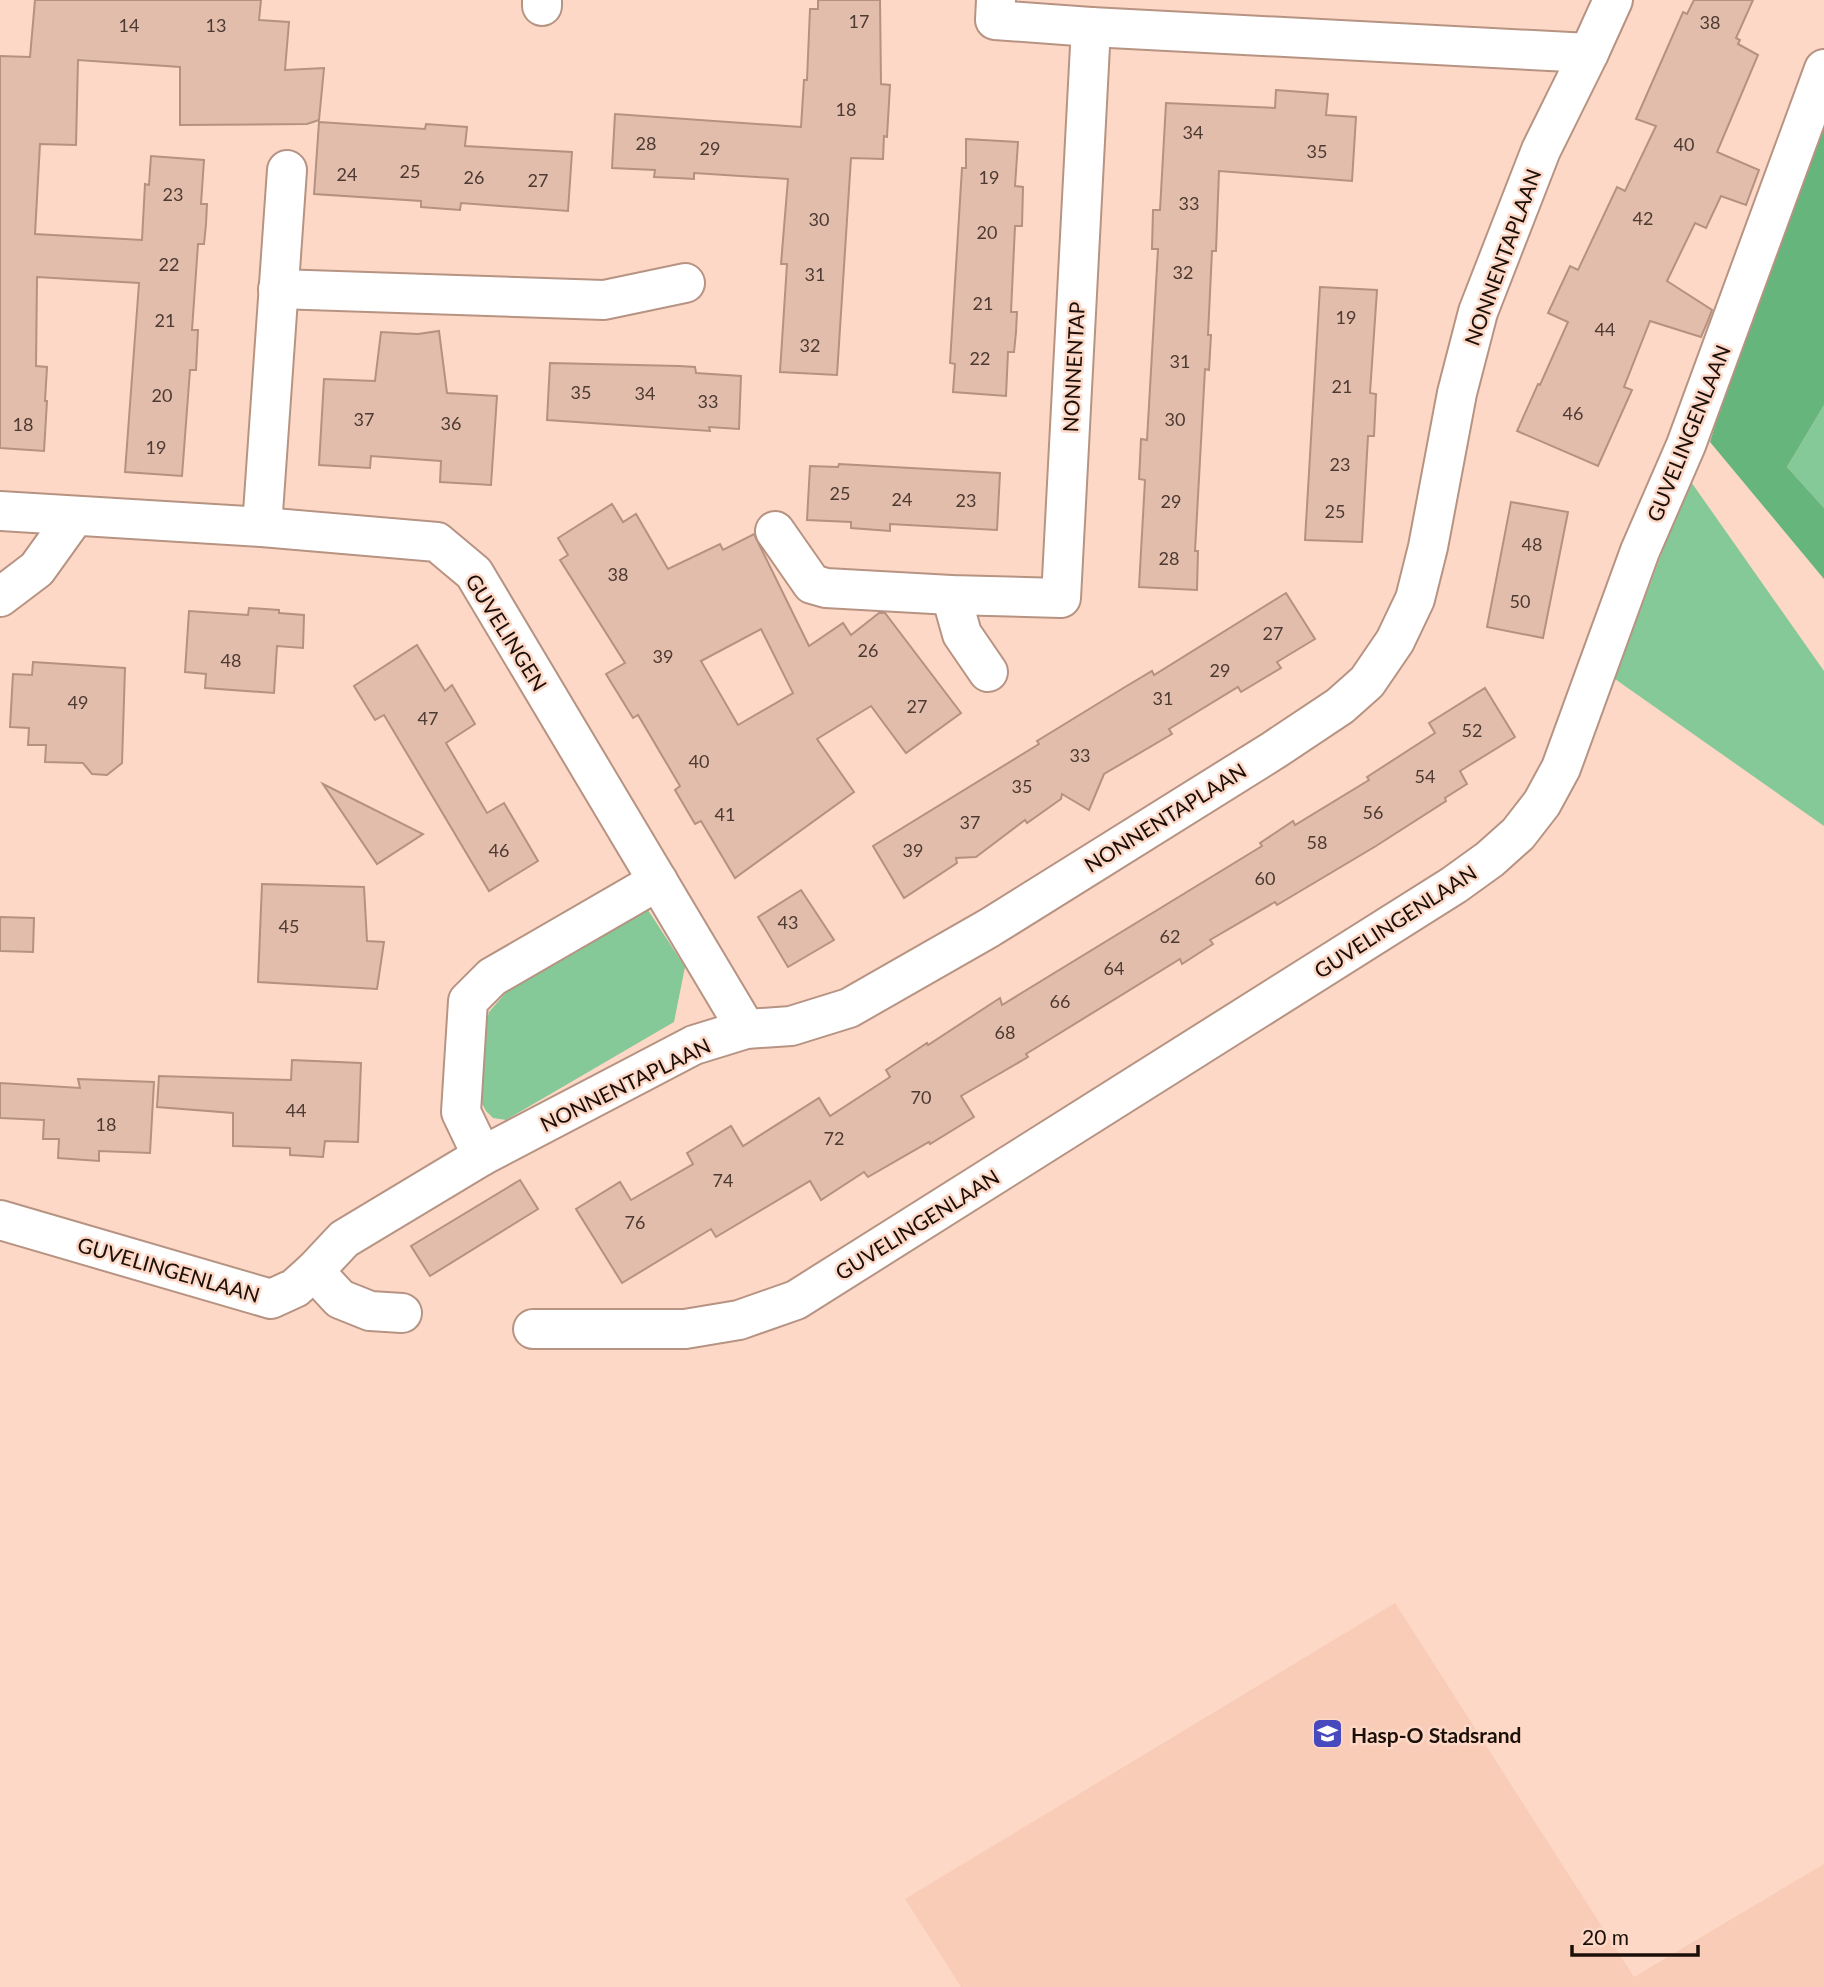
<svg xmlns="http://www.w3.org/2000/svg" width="1824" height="1987" font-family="Lato,sans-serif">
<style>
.built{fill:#f8ccb6}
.green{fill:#85c998}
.forest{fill:#65b57d}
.building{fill:#e2bdab;stroke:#b49180;stroke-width:2;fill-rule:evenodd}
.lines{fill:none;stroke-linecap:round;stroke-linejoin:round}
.minor-casing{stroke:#b69382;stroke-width:42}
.minor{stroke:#fff;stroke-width:38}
.labels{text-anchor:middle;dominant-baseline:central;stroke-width:5;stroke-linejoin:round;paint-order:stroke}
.number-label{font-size:18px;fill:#4d3a32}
.street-label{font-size:21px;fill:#1b0f09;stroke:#fed8c6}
.poi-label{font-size:21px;font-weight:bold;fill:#1b0f09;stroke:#fed8c6;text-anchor:start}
</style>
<rect width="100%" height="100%" fill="#fed8c6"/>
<polygon class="built" points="1395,1603 1634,1977 1824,1864 1824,1987 961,1987 905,1899"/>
<g class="green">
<polygon points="1824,405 1824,508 1787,467"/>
<polygon points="1689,479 1824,671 1824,826 1615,679"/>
<polygon points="648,910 685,967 674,1022 506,1120 493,1118 486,1111 478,1096 477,1059 489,1012 508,990"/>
</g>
<polygon class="forest" points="1824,107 1824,405 1787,467 1824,508 1824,579 1710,442 1762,275"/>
<g class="building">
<polygon points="35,0 261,0 259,20 289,22 285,70 324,68 319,120 307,124 180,125 180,67 78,60 76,145 40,144 35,234 142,240 145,184 149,185 151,156 204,160 201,204 207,204 206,224 204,244 198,244 192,330 198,330 196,370 190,370 182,476 125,472 139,283 37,277 36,366 47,367 45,401 47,401 44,451 0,448 0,56 30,57"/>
<polygon points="818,0 880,0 881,84 890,85 887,137 884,136 883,159 851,158 837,375 780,372 787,264 781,264 788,179 694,173 694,179 677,178 654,177 655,170 612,168 615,114 801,127 804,80 807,80 810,9 818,9"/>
<polygon points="1694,0 1753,0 1736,38 1740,40 1738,44 1758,55 1717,152 1759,170 1746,205 1721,196 1706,228 1695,223 1667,281 1712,310 1707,323 1701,337 1650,321 1624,387 1632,390 1598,466 1517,431 1538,384 1540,385 1568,322 1548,313 1570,266 1578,270 1617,187 1625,191 1656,126 1636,119 1683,12 1687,14"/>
<polygon points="1276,90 1328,94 1326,115 1356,117 1352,181 1219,171 1216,251 1212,251 1208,335 1211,335 1209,370 1205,369 1195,551 1198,551 1197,590 1139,587 1145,480 1139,479 1140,460 1141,439 1147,440 1158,249 1152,249 1153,210 1160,210 1166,103 1275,108"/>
<polygon points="319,122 425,129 426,124 467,127 465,146 572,152 568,211 461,203 460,210 421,207 421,201 314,194"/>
<polygon points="966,139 1018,142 1015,186 1023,187 1022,226 1015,226 1011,312 1017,312 1016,332 1014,352 1008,352 1006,396 953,392 955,364 950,363 962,168 966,168"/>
<polygon points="1320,287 1377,290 1370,393 1376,394 1374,436 1368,436 1362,542 1305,540"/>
<polygon points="439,331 447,393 497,396 491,485 440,482 441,461 371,456 370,468 319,465 324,379 375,381 381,332 418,334"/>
<polygon points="550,363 679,366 695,367 696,373 741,376 739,429 709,427 710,431 547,420"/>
<polygon points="839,464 1000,473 997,530 890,524 890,531 851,528 851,522 807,520 810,466 838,467"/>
<polygon points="1511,502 1568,512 1543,638 1487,627"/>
<path d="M 612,504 L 623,522 L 636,514 L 668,569 L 720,544 L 723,550 L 754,534 L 809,646 L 843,623 L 851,635 L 879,613 L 885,613 L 961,713 L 906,753 L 871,706 L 817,739 L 854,792 L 735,878 L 701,821 L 695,824 L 675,790 L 680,786 L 638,715 L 633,718 L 606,674 L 625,663 L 560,560 L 568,555 L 558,538 ZM 761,629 L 793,693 L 738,725 L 701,661 Z"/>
<polygon points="1286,593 1315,639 1277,662 1281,668 1241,692 1238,687 1169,729 1172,734 1104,774 1089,810 1062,794 1061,799 1027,823 1025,820 976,857 956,858 957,863 904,898 873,846 1039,744 1037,741 1125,687 1152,671 1154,675"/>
<polygon points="249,608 279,610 279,613 304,615 303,648 277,646 274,693 205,688 206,674 185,672 189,611 248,615"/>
<polygon points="417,645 445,691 452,685 475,724 446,743 487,813 504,803 538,861 489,891 384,715 375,720 354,686"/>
<polygon points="33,662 125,668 122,763 107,775 92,774 83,763 45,762 46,745 28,745 29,728 10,727 13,674 32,675"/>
<polygon points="1485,688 1515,737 1460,771 1467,784 1445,798 1446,801 1376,846 1277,905 1275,902 1210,940 1213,944 1182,964 1180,959 1026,1054 1028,1057 961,1096 974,1117 930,1144 929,1142 868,1177 864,1172 821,1200 810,1181 716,1237 711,1229 622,1283 576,1209 620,1182 631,1200 693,1164 687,1153 731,1126 743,1146 819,1098 830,1116 890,1077 886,1070 927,1043 928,1045 1000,998 1002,1005 1262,846 1260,843 1293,821 1295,825 1369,780 1367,777 1435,733 1429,723"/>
<polygon points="323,784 423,834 377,864"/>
<polygon points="262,884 364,887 367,941 384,942 377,989 258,982"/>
<polygon points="801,890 834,940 788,967 758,917"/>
<polygon points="0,917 34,918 33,952 0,951"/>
<polygon points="292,1060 361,1063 358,1142 325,1141 323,1157 290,1155 290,1148 233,1146 233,1113 157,1107 159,1076 291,1080"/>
<polygon points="78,1079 154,1082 150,1153 99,1151 99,1161 58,1158 59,1139 43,1139 44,1120 0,1118 0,1083 80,1088"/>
<polygon points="520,1180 538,1209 430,1276 411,1246"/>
</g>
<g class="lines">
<defs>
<g id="minor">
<polyline points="996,0 995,20 1091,27 1589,53"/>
<polyline points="542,6 542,0"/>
<polyline points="278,289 604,300 685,283"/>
<polyline points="0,511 262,527 437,542 474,573 746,1029"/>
<polyline points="262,527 287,170"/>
<polyline points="775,531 812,584 826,588 951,595 1061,598 1091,27"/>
<polyline points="951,595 962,634 988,672"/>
<polyline points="0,597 37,569 75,516"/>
<polyline points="482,1156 461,1112 468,1001 492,977 658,881"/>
<polyline points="0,1220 271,1299 295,1288 314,1271 344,1239 482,1156 694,1045 746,1029 791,1026 849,1008 989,928 1274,750 1340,706 1367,682 1395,641 1415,599 1428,547 1457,393 1478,312 1541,150 1589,53 1613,0"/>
<polyline points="314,1271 340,1299 370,1311 402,1313"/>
<polyline points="533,1329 685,1329 739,1320 796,1300 1454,885 1490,859 1518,834 1542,803 1561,768 1640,551 1686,445 1824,69"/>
</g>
</defs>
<use href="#minor" class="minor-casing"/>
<use href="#minor" class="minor"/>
</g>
<defs>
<symbol id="school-square" viewBox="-11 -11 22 22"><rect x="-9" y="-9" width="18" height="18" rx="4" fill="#4749bf" stroke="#fed8c6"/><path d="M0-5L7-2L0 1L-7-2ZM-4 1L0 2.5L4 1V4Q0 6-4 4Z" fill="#fff"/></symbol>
</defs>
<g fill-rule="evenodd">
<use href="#school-square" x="1310" y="1716" width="35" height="35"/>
</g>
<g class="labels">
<g class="number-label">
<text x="859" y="21">17</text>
<text x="1710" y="22">38</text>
<text x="129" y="25">14</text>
<text x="216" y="25">13</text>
<text x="846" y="109">18</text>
<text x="1193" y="132">34</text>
<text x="646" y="143">28</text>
<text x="1684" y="144">40</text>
<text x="710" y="148">29</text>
<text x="1317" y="151">35</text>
<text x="410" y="171">25</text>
<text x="347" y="174">24</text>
<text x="474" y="177">26</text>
<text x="989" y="177">19</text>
<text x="538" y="180">27</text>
<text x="173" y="194">23</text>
<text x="1189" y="203">33</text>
<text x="1643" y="218">42</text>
<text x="819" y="219">30</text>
<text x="987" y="232">20</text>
<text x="169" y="264">22</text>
<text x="1183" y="272">32</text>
<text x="815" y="274">31</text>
<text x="983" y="303">21</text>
<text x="1346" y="317">19</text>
<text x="165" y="320">21</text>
<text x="1605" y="329">44</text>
<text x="810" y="345">32</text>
<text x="980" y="358">22</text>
<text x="1180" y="361">31</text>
<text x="1342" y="386">21</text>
<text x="581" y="392">35</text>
<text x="645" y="393">34</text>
<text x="162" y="395">20</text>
<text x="708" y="401">33</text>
<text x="1573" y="413">46</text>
<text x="364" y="419">37</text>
<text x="1175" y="419">30</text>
<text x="451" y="423">36</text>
<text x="23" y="424">18</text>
<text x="156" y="447">19</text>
<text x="1340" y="464">23</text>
<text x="840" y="493">25</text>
<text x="902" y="499">24</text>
<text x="966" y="500">23</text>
<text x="1171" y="501">29</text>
<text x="1335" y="511">25</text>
<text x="1532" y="544">48</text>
<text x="1169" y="558">28</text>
<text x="618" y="574">38</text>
<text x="1520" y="601">50</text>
<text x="1273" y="633">27</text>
<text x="868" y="650">26</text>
<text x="663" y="656">39</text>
<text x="231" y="660">48</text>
<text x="1220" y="670">29</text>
<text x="1163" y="698">31</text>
<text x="78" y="702">49</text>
<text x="917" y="706">27</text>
<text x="428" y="718">47</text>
<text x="1472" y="730">52</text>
<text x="1080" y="755">33</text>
<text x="699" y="761">40</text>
<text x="1425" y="776">54</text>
<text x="1022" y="786">35</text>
<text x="1373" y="812">56</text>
<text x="725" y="814">41</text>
<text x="970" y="822">37</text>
<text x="1317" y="842">58</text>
<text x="499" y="850">46</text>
<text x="913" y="850">39</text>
<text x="1265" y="878">60</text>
<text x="788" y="922">43</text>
<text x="289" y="926">45</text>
<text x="1170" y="936">62</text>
<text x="1114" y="968">64</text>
<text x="1060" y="1001">66</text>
<text x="1005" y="1032">68</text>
<text x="921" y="1097">70</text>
<text x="296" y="1110">44</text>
<text x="106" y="1124">18</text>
<text x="834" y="1138">72</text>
<text x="723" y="1180">74</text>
<text x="635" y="1222">76</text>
</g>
<g class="street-label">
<text transform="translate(1502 257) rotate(-70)">NONNENTAPLAAN</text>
<text transform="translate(1073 367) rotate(-87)">NONNENTAP</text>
<text transform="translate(1688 433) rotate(-68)">GUVELINGENLAAN</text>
<text transform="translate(507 632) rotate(58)">GUVELINGEN</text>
<text transform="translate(1165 817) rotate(-32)">NONNENTAPLAAN</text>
<text transform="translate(1395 921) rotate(-33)">GUVELINGENLAAN</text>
<text transform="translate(625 1084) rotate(-26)">NONNENTAPLAAN</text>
<text transform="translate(917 1224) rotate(-32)">GUVELINGENLAAN</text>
<text transform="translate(169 1269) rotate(16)">GUVELINGENLAAN</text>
</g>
<g class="poi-label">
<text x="1351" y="1734">Hasp-O Stadsrand</text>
</g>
</g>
<path d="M1572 1945v10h126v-10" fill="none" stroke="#1b0f09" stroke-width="3.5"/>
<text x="1582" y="1945" font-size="21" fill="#1b0f09" stroke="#fed8c6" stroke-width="5" paint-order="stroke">20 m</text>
</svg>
